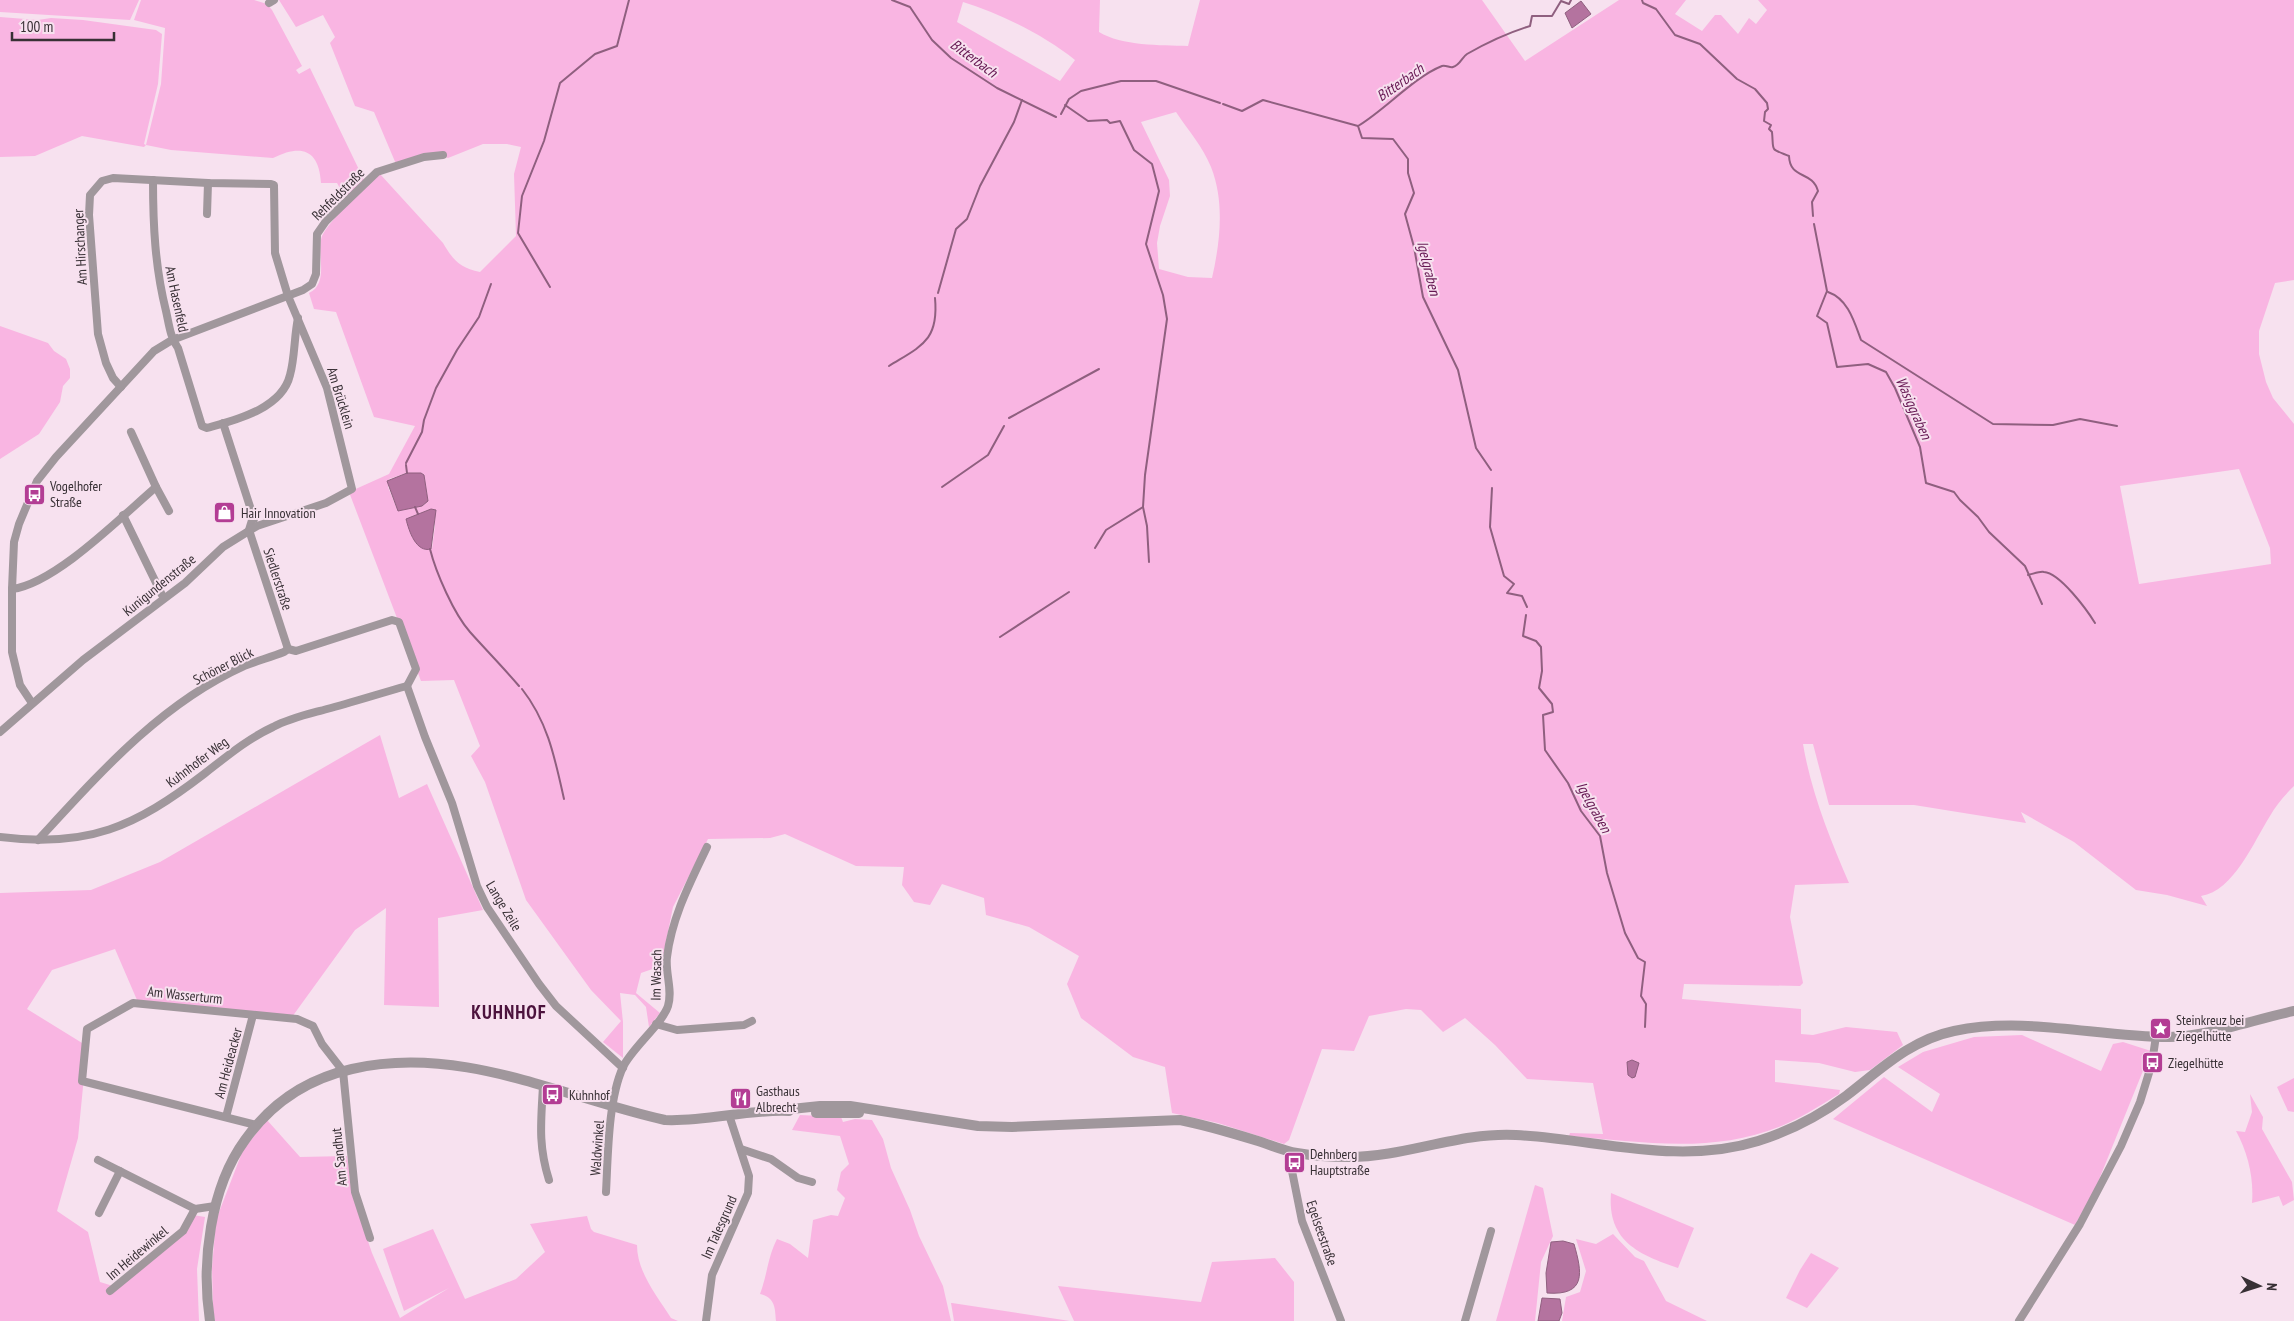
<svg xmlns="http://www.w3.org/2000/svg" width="2294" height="1321" font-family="'PT Sans Narrow',sans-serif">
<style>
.green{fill:#f9b5e2;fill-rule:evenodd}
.water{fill:#b4739f;stroke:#8f5f7f}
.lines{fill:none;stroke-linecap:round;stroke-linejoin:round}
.stream{stroke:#8f5f7f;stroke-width:2}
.minor{stroke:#a0979c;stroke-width:8}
.tertiary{stroke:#a0979c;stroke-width:10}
.labels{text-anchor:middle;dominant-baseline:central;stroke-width:4;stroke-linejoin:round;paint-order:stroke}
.street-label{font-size:14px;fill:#383035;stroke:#f7e1ef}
.poi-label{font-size:14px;fill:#383035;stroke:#f7e1ef;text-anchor:start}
.water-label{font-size:15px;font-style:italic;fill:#661853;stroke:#f7e1ef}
.district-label{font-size:19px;font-weight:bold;letter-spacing:1px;fill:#4c133d;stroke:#f7e1ef}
</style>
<rect width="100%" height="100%" fill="#f7e1ef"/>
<g class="green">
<polygon points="0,0 139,0 130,20 0,12"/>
<path d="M 141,0 L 254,0 L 267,4 L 272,10 L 302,66 L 296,70 L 299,74 L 310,68 L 364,180 L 346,199 L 337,183 L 321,183 C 319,149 301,144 273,158 L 171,150 L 146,145 L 144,147 L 82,136 L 35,156 L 0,157 L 0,17 L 38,20 L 51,18 L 83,20 L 156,30 L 162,34 L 158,84 L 144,144 L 146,145 L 161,84 L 165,28 L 134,20 Z"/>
<path d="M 279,0 L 1100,0 L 1099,32 C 1122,46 1160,45 1188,46 L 1200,0 L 1482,0 L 1525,61 L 1619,0 L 1686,0 L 1675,14 L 1702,31 L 1715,15 L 1721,15 L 1738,34 L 1749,18 L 1756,24 L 1767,10 L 1758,0 L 2294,0 L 2294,280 L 2275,283 L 2259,331 L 2259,354 L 2266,382 L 2273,398 L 2294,424 L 2294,786 C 2285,795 2276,805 2270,816 C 2254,841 2234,891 2201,896 L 2207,906 L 2167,895 L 2136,890 L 2074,842 L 2021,812 L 2026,823 L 1914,805 L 1829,805 L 1813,744 L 1803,744 C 1811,792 1830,839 1849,883 L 1795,885 L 1790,917 L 1803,983 L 1800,986 L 1684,984 L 1682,999 L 1801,1009 L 1801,1034 L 1813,1035 L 1846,1027 L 1897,1032 L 1903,1045 L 1870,1070 L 1855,1072 L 1819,1063 L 1775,1060 L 1775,1082 L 1840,1090 L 1839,1094 C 1822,1104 1806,1115 1788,1123 C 1717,1155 1644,1142 1569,1136 L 1570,1133 L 1603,1134 L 1593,1083 L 1527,1079 L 1495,1045 L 1465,1018 L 1443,1032 L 1421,1010 L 1406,1009 L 1369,1016 L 1354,1051 L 1322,1049 L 1289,1140 L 1284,1144 L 1218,1123 L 1172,1113 L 1165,1067 L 1133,1057 L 1081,1018 L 1067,984 L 1079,956 L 1029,927 L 986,915 L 984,898 L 942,884 L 930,905 L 914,902 L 902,885 L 904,867 L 856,866 L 785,834 L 770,838 L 708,839 L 673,907 L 661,966 L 641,973 L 636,993 L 660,1013 L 649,1027 L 646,1007 L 635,995 L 620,993 L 623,1022 L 623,1058 L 603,1042 L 621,1021 L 591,990 L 526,900 L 485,782 L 471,756 L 480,746 L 454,680 L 421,681 L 349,492 L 389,474 L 415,426 L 374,417 L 336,312 L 314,309 L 309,293 C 330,283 316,253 322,236 C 329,221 366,184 380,174 L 443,243 C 453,260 460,268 480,272 L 516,236 L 514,174 L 521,147 L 507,144 L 483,144 L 448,158 L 435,153 L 396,164 L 374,112 L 355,106 L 330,43 L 335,37 L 323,15 L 296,27 ZM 963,2 C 1001,14 1044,35 1075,60 L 1060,81 L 957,22 ZM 1176,112 C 1188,130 1203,147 1211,167 C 1225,202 1220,243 1212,278 L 1188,277 L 1159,269 L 1157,243 L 1160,226 L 1170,196 L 1169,180 L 1141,122 ZM 2239,469 L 2270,548 L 2271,564 L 2139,584 L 2120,486 ZM 407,473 L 421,473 L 424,475 L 428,501 L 422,506 L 398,511 L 388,487 L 389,479 ZM 431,509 L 435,509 L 435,526 L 432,549 L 416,515 Z"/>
<polygon points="0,326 48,343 54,351 66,359 70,369 70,378 63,386 60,402 39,434 0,459"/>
<polygon points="380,735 399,798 427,784 483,910 438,918 439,1007 384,1005 386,908 355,930 292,1017 137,1000 115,949 52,970 27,1009 87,1046 78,1138 57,1211 88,1232 100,1282 113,1286 185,1233 193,1215 205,1217 197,1269 199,1321 0,1321 0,893 91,890 160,862"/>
<polygon points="2022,1035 2101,1071 2113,1044 2123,1042 2151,1051 2096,1187 2075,1225 1833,1119 1884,1077 1932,1112 1940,1094 1898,1067 1923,1052 1974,1037"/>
<polygon points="2294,1078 2294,1112 2288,1111 2277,1087"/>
<path d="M 2250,1094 L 2263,1117 L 2262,1129 L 2292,1182 L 2294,1200 L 2283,1206 L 2279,1196 L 2252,1203 C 2254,1178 2248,1153 2236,1131 L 2245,1132 L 2252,1112 Z"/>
<path d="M 800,1115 L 841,1117 L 843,1122 L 855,1119 L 872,1120 L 883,1139 L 891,1168 L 910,1210 L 919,1236 L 943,1286 L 951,1321 L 776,1321 C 775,1307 775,1298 760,1294 C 767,1276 768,1256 777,1239 L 790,1244 L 808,1258 L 813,1220 L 831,1215 L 838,1216 L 845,1198 L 837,1190 L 841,1172 L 849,1164 L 840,1136 L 792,1130 Z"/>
<path d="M 267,1120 L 300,1157 L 347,1156 L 352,1194 L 372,1253 L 400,1318 L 449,1288 L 404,1311 L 383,1249 L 433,1229 L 465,1299 L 516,1279 L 545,1252 L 530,1224 L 587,1216 L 591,1229 L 594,1232 L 637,1245 C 637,1272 657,1296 671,1318 L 678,1321 L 215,1321 L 213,1309 L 212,1268 L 216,1220 L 243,1150 Z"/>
<polygon points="1535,1185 1543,1188 1553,1236 1541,1262 1535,1321 1496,1321"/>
<path d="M 1611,1193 L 1694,1228 L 1678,1268 C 1639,1255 1607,1241 1611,1193 Z"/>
<polygon points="1613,1234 1635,1257 1644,1261 1666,1301 1707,1321 1562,1321 1566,1297 1580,1292 1586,1271 1576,1239 1596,1244"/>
<polygon points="1811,1253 1839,1268 1807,1308 1786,1298 1800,1270"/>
<polygon points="1275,1258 1294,1282 1294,1321 1074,1321 1058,1286 1201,1302 1212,1262"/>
<polygon points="951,1303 952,1303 1070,1321 954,1321"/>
</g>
<g class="water">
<polygon points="1581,1 1591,14 1572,28 1565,13"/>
<polygon points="407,473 421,473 424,475 428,501 422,506 398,511 387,481"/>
<path d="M 431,509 L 436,510 L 431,549 C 416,553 409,531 406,519 Z"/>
<polygon points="1632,1060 1639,1063 1635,1077 1632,1078 1628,1075 1627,1062"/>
<path d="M 1563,1241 L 1574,1244 C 1582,1272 1587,1296 1547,1293 L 1546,1273 L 1551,1242 Z"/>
<polygon points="1542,1298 1560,1299 1562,1313 1559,1321 1538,1321"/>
</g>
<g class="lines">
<g class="stream">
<polyline points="892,0 910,7 932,40 951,58 997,88 1056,117"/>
<path d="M 1642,0 L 1643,3 L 1656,9 L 1675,35 L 1700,44 L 1737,79 L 1755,89 L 1767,103 L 1768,109 L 1765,112 L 1764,121 L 1771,125 L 1769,129 L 1772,132 C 1774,152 1769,148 1789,156 C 1790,180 1812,170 1818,191 L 1812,202 L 1813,216"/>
<path d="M 1223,104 L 1242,111 L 1263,100 L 1358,126 C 1385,110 1414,77 1442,66 C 1446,65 1450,68 1453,67 C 1460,65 1462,57 1467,54 C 1488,42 1507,33 1530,26 L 1532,16 L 1552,16 L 1561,1 L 1569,4 L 1571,0"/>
<polyline points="1065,105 1088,121 1107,120 1110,123 1120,121 1134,150 1152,164 1159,191 1146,244 1163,295 1167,319 1145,475 1143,507 1147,526 1149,562"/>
<polyline points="1061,114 1069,99 1081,91 1121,81 1156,81 1220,103"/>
<polyline points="1358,126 1362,138 1393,139 1408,159 1408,173 1414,193 1405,214 1414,247 1423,297 1458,370 1476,448 1491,470"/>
<polyline points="1814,224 1827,291 1817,316 1827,323 1837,367 1868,364 1886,372 1895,388 1920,447 1926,483 1954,492 1960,500 1978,517 1989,532 2025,566 2042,604"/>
<polyline points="550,287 518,233 522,196 544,141 560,83 595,54 617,46 629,0"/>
<path d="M 1828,292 C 1848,299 1854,321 1861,340 L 1993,424 L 2053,425 L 2080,419 L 2117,426"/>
<polyline points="938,293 956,229 967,219 980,186 1014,122 1022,100"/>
<path d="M 889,366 C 921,346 939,341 935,298"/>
<polyline points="1009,418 1099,369"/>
<polyline points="406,463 422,432 424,420 436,388 457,350 479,317 491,284"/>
<polyline points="406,465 407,473"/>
<polyline points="942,487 988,455 1004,426"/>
<polyline points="1492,488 1490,527 1504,576 1514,584 1507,593 1522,596 1527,607"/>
<polyline points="415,507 418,514"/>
<polyline points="1095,548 1106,530 1143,507"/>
<path d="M 430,549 C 436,573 454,614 470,632 C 486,650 503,667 519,686"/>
<path d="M 2028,575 C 2033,574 2040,571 2044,572 C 2060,573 2087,610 2095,623"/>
<polyline points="1526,615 1523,636 1536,641 1541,647 1542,671 1539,688 1552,704 1553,712 1543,715 1545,750 1568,783 1581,811 1600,836 1607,873 1625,933 1638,958 1645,962 1641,996 1646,1004 1645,1027"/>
<polyline points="1000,637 1069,592"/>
<path d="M 522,689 C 548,722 555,759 564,799"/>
</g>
<g class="minor">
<polyline points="269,3 274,0"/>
<path d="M 153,180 C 153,225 155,267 166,311 C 169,324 170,337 178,348 L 202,426 L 207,428 C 235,420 282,409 290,375 C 295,357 294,337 298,318"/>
<polyline points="207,214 208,183"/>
<polyline points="223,423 254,519"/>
<polyline points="156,487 169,511"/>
<polyline points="123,515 162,595"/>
<polyline points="253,517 249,530 288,649"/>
<path d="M 12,589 C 55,584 122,516 156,487 L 131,432"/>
<polyline points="288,649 296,651 392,620 399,622 416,669 407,686"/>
<polyline points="407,686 425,737 452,803 477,886 487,907 539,984 556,1006 623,1068"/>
<polyline points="32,703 20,685 12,652 12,589 14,542 19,524 37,481 56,457 154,351 172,340 303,290 312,284 316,274 317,234 326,221 377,172 424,157 443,155"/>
<polyline points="0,732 83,660 185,583 223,547 257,526 326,503 352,489 327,388 288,296 275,253 274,185 271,184 208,183 113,178 102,181 90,195 89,215 98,334 106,363 113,378 121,387"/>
<path d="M 0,837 C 88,848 135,827 204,774 C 226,757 247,739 273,727 C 290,718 309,714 327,709 C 354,702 381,693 407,686"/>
<path d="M 38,840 C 99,774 160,704 244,666 C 257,661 271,657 284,652 L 288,649"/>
<polyline points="656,1024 677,1030 744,1025 752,1021"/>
<path d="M 543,1086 C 541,1122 538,1145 549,1180"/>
<polyline points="226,1117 253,1015"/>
<polyline points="256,1125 82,1081 87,1029 133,1003 297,1019 313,1026 322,1044 343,1071 355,1192 370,1238"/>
<polyline points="741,1149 771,1159 798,1178 812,1182"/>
<polyline points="1288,1151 1302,1221 1341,1321"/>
<polyline points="98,1160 195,1209 215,1206"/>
<path d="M 606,1192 C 608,1156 608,1100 623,1067 C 632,1048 663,1023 668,1006 C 673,990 665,973 667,957 C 672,917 690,883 707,847"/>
<polyline points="99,1213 120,1171"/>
<polyline points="110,1291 183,1231 195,1209"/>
<polyline points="706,1321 712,1275 748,1193 749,1176 729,1115"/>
<polyline points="1465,1321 1491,1231"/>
<polyline points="2019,1321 2080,1224 2121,1146 2140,1102 2152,1063 2156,1036"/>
</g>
<g class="tertiary">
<path d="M 782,1110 L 820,1106 L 850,1106 L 978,1126 L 1012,1127 L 1180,1120 C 1206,1125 1232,1133 1258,1141 C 1271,1145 1284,1151 1297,1153 C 1314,1156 1332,1157 1349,1157 C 1406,1157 1458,1132 1516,1135 C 1596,1139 1678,1166 1758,1141 C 1790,1131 1819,1116 1846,1096 C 1880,1070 1910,1040 1954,1031 C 2026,1016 2097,1037 2169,1037 C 2207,1037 2255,1019 2294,1011"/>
<polyline points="816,1113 859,1113"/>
<path d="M 210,1321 C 201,1263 210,1188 245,1140 C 272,1102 307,1079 352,1069 C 459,1044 562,1097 665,1120 C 706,1122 747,1109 789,1111"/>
</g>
</g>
<defs>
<symbol id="bus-square" viewBox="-11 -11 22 22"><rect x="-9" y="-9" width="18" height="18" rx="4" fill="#b33d94" stroke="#f7e1ef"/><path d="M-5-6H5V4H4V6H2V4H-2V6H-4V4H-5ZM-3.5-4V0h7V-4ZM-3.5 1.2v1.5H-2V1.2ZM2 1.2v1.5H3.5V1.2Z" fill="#fff"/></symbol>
<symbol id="shop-square" viewBox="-11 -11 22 22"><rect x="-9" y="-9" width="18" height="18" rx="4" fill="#b33d94" stroke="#f7e1ef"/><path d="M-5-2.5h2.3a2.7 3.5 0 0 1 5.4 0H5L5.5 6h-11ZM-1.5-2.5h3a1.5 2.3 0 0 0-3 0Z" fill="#fff"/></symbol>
<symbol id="sight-square" viewBox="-11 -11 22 22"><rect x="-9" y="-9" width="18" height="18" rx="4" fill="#b33d94" stroke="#f7e1ef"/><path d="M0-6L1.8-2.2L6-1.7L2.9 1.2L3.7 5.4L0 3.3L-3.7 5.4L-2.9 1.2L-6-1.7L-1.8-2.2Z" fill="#fff"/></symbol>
<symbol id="restaurant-square" viewBox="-11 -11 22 22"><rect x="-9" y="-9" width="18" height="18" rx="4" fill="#b33d94" stroke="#f7e1ef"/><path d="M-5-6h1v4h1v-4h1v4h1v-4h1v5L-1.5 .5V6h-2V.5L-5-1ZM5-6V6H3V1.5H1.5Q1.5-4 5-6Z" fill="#fff"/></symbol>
</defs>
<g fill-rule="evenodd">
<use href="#bus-square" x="22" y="482" width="25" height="25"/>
<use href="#shop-square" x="212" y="500" width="25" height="25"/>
<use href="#sight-square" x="2148" y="1016" width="25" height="25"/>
<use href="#bus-square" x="2140" y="1050" width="25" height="25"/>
<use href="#bus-square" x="540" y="1082" width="25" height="25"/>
<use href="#restaurant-square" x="728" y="1086" width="25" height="25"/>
<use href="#bus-square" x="1282" y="1150" width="25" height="25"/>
</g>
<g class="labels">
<g class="street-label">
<text transform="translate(338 194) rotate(-45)">Rehfeldstraße</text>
<text transform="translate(80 247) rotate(-93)">Am Hirschanger</text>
<text transform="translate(177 299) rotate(78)">Am Hasenfeld</text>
<text transform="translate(341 398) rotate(73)">Am Brücklein</text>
<text transform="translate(278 579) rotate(72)">Siedlerstraße</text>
<text transform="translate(159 585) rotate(-39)">Kunigundenstraße</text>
<text transform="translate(223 666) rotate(-27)">Schöner Blick</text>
<text transform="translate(197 762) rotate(-37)">Kuhnhofer Weg</text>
<text transform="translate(504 906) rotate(59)">Lange Zeile</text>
<text transform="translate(656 975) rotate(-89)">Im Wasach</text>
<text transform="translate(185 995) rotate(6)">Am Wasserturm</text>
<text transform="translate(228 1063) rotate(-75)">Am Heideacker</text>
<text transform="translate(597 1148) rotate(-86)">Waldwinkel</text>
<text transform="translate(339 1157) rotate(-96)">Am Sandhut</text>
<text transform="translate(719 1227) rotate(-66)">Im Talesgrund</text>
<text transform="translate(1322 1233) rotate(71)">Egelseestraße</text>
<text transform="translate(137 1253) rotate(-40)">Im Heidewinkel</text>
</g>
<g class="poi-label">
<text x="50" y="486">Vogelhofer<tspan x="50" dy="16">Straße</tspan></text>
<text x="241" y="513">Hair Innovation</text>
<text x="2176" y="1020">Steinkreuz bei<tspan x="2176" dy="16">Ziegelhütte</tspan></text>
<text x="2168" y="1063">Ziegelhütte</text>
<text x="756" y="1091">Gasthaus<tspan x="756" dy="16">Albrecht</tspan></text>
<text x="569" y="1095">Kuhnhof</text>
<text x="1310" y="1154">Dehnberg<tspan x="1310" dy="16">Hauptstraße</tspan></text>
</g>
<g class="water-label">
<text transform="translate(974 58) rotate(36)">Bitterbach</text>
<text transform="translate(1400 82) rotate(-35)">Bitterbach</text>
<text transform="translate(1429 268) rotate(76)">Igelgraben</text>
<text transform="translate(1914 408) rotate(66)">Wasiggraben</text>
<text transform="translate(1594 807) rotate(61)">Igelgraben</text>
</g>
<g class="district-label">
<text x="509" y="1012">KUHNHOF</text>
</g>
</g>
<g transform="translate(2259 1286) rotate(94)" stroke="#f7e1ef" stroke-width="4" paint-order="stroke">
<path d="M0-4L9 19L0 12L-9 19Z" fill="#383035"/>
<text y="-8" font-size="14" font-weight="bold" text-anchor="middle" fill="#383035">N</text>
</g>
<path d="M12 32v8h102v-8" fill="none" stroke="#383035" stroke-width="2.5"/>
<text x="20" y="32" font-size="15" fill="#383035" stroke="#f7e1ef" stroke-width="4" paint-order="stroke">100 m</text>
</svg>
